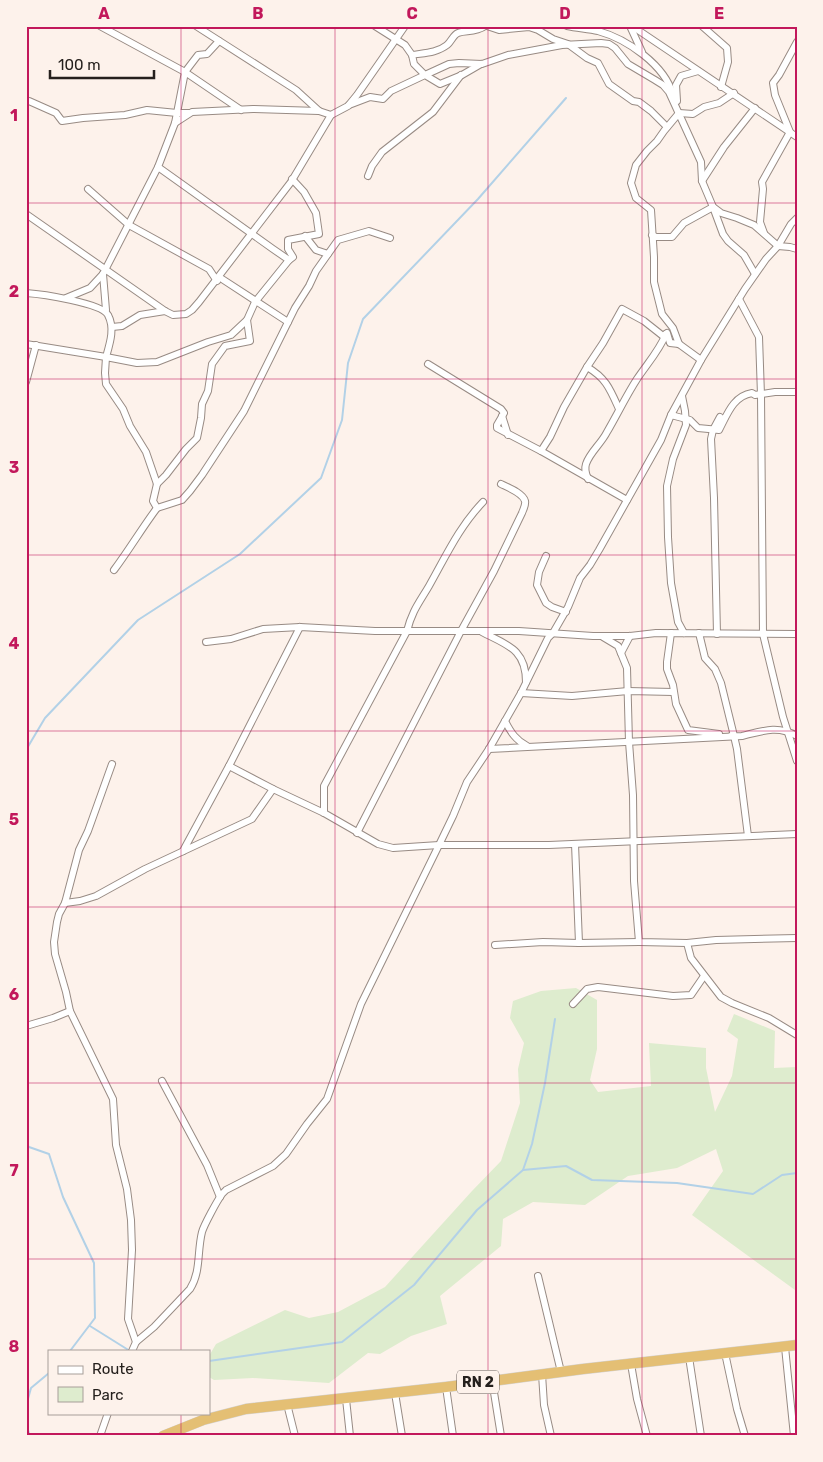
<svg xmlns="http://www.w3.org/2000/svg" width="823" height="1462" font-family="Rubik,sans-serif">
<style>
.green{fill:#deecce}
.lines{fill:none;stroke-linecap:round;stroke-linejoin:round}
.stream{stroke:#b2d1e7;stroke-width:2}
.minor-casing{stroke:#988b84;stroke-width:8}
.trunk-casing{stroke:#d3d2d2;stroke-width:11}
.minor{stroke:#fff;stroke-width:6}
.trunk{stroke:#e4bf74;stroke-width:10}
.grid{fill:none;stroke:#c2185b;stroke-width:1;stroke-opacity:0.55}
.labels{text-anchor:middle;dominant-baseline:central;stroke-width:5;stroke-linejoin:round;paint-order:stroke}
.shield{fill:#fdf2eb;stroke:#665f5b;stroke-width:1}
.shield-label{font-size:14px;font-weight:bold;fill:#25201d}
.neatline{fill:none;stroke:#c2185b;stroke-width:2}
.grid-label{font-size:16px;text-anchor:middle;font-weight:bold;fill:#c2185b}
</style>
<rect width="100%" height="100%" fill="#fdf2eb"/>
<polygon class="green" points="576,988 597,1000 597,1049 590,1080 598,1092 651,1086 649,1043 706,1048 706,1068 715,1112 732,1076 738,1039 727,1031 734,1014 775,1031 774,1068 797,1067 797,1290 795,1290 692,1215 723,1171 716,1149 677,1168 628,1176 585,1205 533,1202 503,1219 501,1246 440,1296 447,1324 411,1336 380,1354 368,1353 329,1383 253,1378 214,1380 209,1377 209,1356 216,1344 285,1310 309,1318 338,1312 385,1287 472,1191 501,1161 520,1103 518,1069 524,1043 510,1018 513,1001 541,991"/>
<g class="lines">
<g class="stream">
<polyline points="26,750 45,718 138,620 240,554 321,478 342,420 348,363 363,319 478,199 566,98"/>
<polyline points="26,1144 29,1147 49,1154 63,1197 94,1263 95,1318 70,1351"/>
<polyline points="523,1170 566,1166 592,1180 677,1183 753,1194 782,1175 797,1173"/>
<polyline points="90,1326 130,1351"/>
<polyline points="209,1361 342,1342 414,1285 477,1210 523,1170 532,1144 545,1083 555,1019"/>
<polyline points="26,1406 31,1388 49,1373"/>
<polyline points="26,1424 30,1436"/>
</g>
<defs>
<g id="minor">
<polyline points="100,26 185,72 241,110"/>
<polyline points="196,26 296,90 319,111 331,115"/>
<polyline points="375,26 405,45 412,55 414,64 425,75 449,64 459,63 482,64 508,55 562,45 601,43 609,44 615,48 628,64 655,80 663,85 669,92 701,162 702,181 713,207 721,213 737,218 754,225 778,246 790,247 797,249"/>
<polyline points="487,26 499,30 529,27 538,30 553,39 568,44 587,58 598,63 609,84 633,101 639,102 651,111 667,127"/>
<path d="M 567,26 C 577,28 588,29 598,31 C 627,39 665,65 673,95"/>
<polyline points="630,26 642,52"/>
<polyline points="632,26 797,137"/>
<polyline points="702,26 727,48 728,62 721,87"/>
<path d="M 412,55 C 423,53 437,53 447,45 C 451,42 453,35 458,33 C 466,30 475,33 485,26"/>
<polyline points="677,101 676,85 681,76 698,71"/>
<polyline points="26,102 29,101 56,113 62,121 83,118 125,115 147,110 177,113 189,113"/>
<polyline points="349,105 370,97 383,99 391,91 425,75 440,84 462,75 481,64"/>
<polyline points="175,123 192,112 253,109 319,111"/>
<polyline points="368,176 372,166 382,152 433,112 461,75"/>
<polyline points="702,181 724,147 755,108"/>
<polyline points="88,189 129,225 209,269 217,281"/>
<polyline points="26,214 165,311 173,315 186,314 192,310 199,302 291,182 331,115 348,106 357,95 405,26"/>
<polyline points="764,233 760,222 763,189 762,182 790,132 775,95 773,83 779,75 797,42"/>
<polyline points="652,235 656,237 672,237 684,223 713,207 723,234 728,241 744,255 755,274"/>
<polyline points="305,236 316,250 328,254 338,240 369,231 390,238"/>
<polyline points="289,260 293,257 288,249 288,240 319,234 316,213 304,192 292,179"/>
<polyline points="103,274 106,310"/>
<polyline points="219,277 288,322"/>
<path d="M 26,293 C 41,294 102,303 108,315 C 115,328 110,343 106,357 L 26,344"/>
<polyline points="66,298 90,288 103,274 158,167"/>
<polyline points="739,299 759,337 761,395 763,634 783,717 797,761"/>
<polyline points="112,327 122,326 140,315 165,311"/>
<polyline points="679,344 673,328 662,314 654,282 654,257 651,210 636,198 631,183 636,165 647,151 657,141 664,131 679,113 693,114 704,107 719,103 734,93"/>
<polyline points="428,364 501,409 504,413 497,425 497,428 541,451 627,500"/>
<path d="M 587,367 C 606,378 610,389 619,409"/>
<polyline points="26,382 36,345"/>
<polyline points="682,396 685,411 686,425 673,459 667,486 668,537 671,583 678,622 684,633"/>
<path d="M 671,415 L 690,420 L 698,428 L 719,430 C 727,415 733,396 752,393 L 755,395 L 775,392 L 797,392"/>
<polyline points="502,416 508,435"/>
<polyline points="541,451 550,437 564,407 587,367 603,343 622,309 644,321 663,336 667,333 670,343 679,344 701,360"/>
<path d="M 588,479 C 586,474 584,470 586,464 C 590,452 601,444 607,432 C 617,415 626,396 637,379 C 647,364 659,351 666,334"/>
<polyline points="157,484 166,475 186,449 197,438 201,418 202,404 208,391 212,364 225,346 250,341 247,320 255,302 289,260 273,249 158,167 175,123 185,72 198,55 207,54 219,41"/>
<polyline points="157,508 182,500 190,491 202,475 244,411 295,308 309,286 316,271 328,254"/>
<polyline points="546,556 539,572 537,585 546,603 552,607 566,612"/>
<path d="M 114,570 C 129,550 142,528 157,508 L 153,501 L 157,484 L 146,452 L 130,426 L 123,409 L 106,384 L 105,373 L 106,357 L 137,363 L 157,362 L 208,342 L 231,335 L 247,320"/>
<path d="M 482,632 C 507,645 526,649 526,682"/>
<polyline points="671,633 667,662 667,669 673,685 676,704 688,730 719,734"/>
<polyline points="699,633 705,658 715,669 721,683 734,736"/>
<polyline points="717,634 714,498 711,439 713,430 720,417"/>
<polyline points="603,637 618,646 627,668 629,742 633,795 634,881 639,942 687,943 691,958 721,997 732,1003 769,1018 797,1035"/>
<polyline points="206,642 231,639 263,629 300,627 375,631 519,631 593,636 630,636 656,633 797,634"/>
<polyline points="621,653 630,636"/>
<polyline points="521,693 572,696 628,691 673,692"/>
<path d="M 505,721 C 511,733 516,740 527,746"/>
<polyline points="731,736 734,736 737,749 748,836"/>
<path d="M 489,749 L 742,736 C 762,731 778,725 797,736"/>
<polyline points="112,764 88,831 79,850 65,903 59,914 57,922 54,942 55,954 66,992 70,1011 113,1099 116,1145 127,1189 131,1220 132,1250 128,1319 136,1342"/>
<polyline points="229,766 273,789 324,813 378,844 393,848 439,845 549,845 797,834"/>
<path d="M 324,813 L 324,786 L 407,631 C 412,611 419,603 429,586 C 446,556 459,527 483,502"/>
<path d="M 357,833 L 461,631 L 494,571 L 522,513 C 523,510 526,505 525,501 C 523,493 507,487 501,484"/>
<polyline points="575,844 579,943 639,942"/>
<polyline points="183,851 229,766 300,627"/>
<polyline points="65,903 80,901 96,896 145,869 252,819 273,789"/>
<polyline points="687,943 716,940 797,938"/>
<polyline points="495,945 543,942 579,943"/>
<polyline points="573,1004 587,989 598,987 673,996 691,995 704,976"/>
<polyline points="26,1026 53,1018 70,1011"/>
<polyline points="162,1081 207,1165 220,1197"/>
<polyline points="538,1276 561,1372"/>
<polyline points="785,1347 794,1436"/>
<path d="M 132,1351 L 136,1342 L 154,1327 L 190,1289 C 201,1272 197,1252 202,1232 C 204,1225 217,1201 222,1194 L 226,1190 L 273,1166 L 286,1154 L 307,1124 L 327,1099 L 361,1004 L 439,845 L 453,816 L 467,782 L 489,749 L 521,693 L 548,638 L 553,633 L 568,607 L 580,578 L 590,565 L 599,550 L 661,440 L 671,415 L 701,360 L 745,289 L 766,259 L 778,246 L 791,224 L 797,218"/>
<polyline points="725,1353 737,1409 745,1436"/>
<polyline points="689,1357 701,1436"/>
<polyline points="631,1364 637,1399 647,1436"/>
<polyline points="542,1374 544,1405 551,1436"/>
<polyline points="492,1380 501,1436"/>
<polyline points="446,1387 453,1436"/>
<polyline points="395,1393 402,1436"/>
<polyline points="346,1399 350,1436"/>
<polyline points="287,1404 295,1436"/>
<polyline points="100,1436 108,1413"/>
</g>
<polyline id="trunk" points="163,1436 203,1420 246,1409 446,1387 583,1369 797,1345"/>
</defs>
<use href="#minor" class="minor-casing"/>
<use href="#trunk" class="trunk-casing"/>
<use href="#minor" class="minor"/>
<use href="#trunk" class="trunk"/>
</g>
<path class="grid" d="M 181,26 L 181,1351M 335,26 L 335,1436M 488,26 L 488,1436M 642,26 L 642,1436M 26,203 L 797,203M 26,379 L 797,379M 26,555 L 797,555M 26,731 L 797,731M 26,907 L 797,907M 26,1083 L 797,1083M 26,1259 L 797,1259M 181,1413 L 181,1436"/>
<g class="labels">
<rect class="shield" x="457" y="1370.5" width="42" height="23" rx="4"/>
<g class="shield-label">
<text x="478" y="1382">RN 2</text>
</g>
</g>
<rect width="823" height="1462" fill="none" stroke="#fdf2eb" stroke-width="55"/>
<rect x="48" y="1350" width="162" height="65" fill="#fdf2eb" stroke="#a79e99"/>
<rect x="58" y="1366" width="25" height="8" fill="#ffffff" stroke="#a79e99"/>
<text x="92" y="1374" font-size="15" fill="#25201d">Route</text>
<rect x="58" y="1387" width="25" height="15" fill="#deecce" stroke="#a79e99"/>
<text x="92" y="1400" font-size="15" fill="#25201d">Parc</text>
<path d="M50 70v8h104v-8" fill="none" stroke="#25201d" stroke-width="2.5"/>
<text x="58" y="70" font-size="15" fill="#25201d" stroke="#fdf2eb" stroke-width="4" paint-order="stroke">100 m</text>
<rect x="28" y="28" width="768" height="1406" class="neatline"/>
<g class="grid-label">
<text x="104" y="19">A</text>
<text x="258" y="19">B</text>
<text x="412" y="19">C</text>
<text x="565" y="19">D</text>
<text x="719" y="19">E</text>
<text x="14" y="121">1</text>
<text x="14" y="297">2</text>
<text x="14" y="473">3</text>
<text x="14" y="649">4</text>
<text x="14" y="825">5</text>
<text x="14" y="1000">6</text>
<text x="14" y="1176">7</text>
<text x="14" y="1352">8</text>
</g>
</svg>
